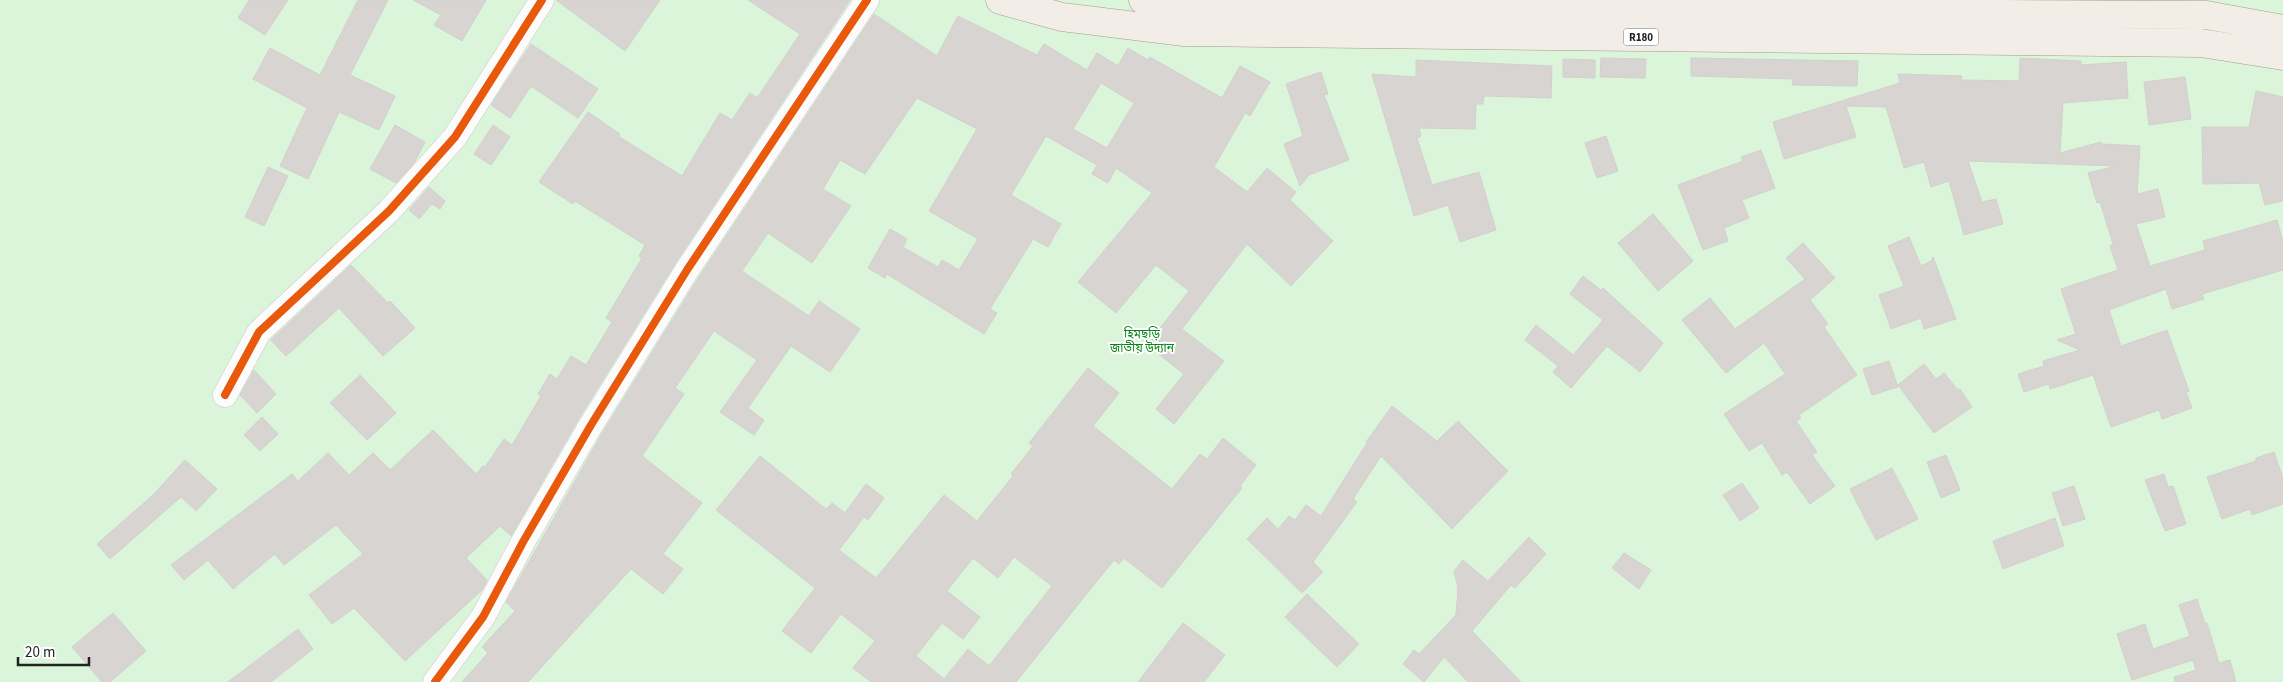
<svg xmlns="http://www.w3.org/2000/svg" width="2283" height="682" font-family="'Source Sans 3','Noto Sans Bengali',sans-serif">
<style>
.park{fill:#daf5da}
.building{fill:#d7d4d2;stroke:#d3d0cc;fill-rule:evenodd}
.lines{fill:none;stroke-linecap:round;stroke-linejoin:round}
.street-casing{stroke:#c9c8c7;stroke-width:25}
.primary-casing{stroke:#a79c86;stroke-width:29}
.street{stroke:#fdfcfc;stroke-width:24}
.primary{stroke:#f3ede7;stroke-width:28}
.cycleway-casing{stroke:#fff;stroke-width:11}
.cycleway{stroke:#e8590c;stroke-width:8}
.labels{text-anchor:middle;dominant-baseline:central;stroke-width:4;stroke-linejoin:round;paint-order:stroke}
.shield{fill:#fff;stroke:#646464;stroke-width:1}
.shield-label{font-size:11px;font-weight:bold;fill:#222}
.park-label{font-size:12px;fill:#0c8416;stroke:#fff}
</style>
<rect width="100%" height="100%" fill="#f0eeeb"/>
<rect class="park" x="0" y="0" width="2283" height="682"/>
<g class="building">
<polygon points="249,0 288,0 265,35 238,18"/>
<polygon points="358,0 388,0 350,75 395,96 379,130 339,112 308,179 280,166 307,108 253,79 270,48 320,75"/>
<polygon points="413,0 486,0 462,41 434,25 441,15"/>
<polygon points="556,0 660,0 625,51"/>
<polygon points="748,0 850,0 676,262 579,418 511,536 500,526 466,558 487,580 482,590 405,661 354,608 332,624 309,595 363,554 336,525 284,565 275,554 233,589 208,560 184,580 171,565 292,474 298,481 328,453 349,475 373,453 390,470 433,430 476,474 483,466 485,467 504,439 512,445 541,396 538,394 550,374 557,379 571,356 586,365 612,322 606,318 642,258 639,256 645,245 575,201 573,204 539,182 588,112 620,134 618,136 682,176 720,113 732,120 750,93 757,98 800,34"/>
<path d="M 874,14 L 937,56 L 958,16 L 1037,55 L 1044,44 L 1087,70 L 1097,53 L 1118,66 L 1128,48 L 1148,60 L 1150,57 L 1222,98 L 1240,66 L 1270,82 L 1250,116 L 1245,113 L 1214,167 L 1247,192 L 1267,168 L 1296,192 L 1290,200 L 1333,241 L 1291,286 L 1247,244 L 1182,329 L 1224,361 L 1174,424 L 1156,409 L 1184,374 L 1147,345 L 1189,291 L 1156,265 L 1116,313 L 1078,282 L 1152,193 L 1116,168 L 1108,183 L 1092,174 L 1097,165 L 1046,136 L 1011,195 L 1061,224 L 1048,247 L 1033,239 L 990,309 L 997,313 L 984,334 L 887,274 L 885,278 L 868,268 L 890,229 L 907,239 L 903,247 L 938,267 L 942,260 L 959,270 L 978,239 L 929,211 L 977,129 L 917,98 L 865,174 L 840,160 L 823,189 L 851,206 L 812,263 L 768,233 L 742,271 L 809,316 L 819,301 L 860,329 L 830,372 L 791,346 L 748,408 L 764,420 L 754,435 L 720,412 L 757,360 L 714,331 L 675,388 L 684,394 L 642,456 L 702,503 L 663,554 L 683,569 L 663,594 L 631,569 L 528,682 L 462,682 L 488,653 L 482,647 L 515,611 L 506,602 L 603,432 L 699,277 ZM 1101,83 L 1134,103 L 1107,148 L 1073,129 Z"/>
<polygon points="531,44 598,89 578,118 531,86 510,118 491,105"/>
<polygon points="1601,58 1646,59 1645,78 1600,77"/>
<polygon points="1691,58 1858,61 1857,86 1792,85 1793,79 1691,76"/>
<polygon points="2020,58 2081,61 2081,65 2126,62 2128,98 2063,103 2060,153 2101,142 2102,144 2140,146 2137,194 2158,189 2165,217 2136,224 2150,266 2205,250 2203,241 2277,220 2283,242 2283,270 2202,294 2204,299 2172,309 2166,289 2109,310 2121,346 2167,330 2189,391 2186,392 2192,408 2162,419 2159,410 2111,427 2093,375 2050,389 2049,384 2024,392 2018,374 2044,366 2043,361 2080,350 2057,340 2076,334 2061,289 2118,270 2110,246 2113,244 2100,202 2097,203 2088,173 2116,166 1968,161 1982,202 1996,199 2003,224 1964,235 1949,181 1931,187 1924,162 1904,168 1886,107 1846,106 1856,137 1784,159 1773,122 1900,83 1898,74 1962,76 1961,80 2019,81"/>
<polygon points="1563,59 1595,60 1595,78 1563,77"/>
<polygon points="1416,60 1552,66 1551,98 1484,96 1483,104 1476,104 1475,129 1419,128 1421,136 1417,138 1432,185 1479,172 1496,230 1460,242 1448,205 1414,216 1372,74 1416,77"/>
<polygon points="1321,72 1328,94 1324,95 1349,160 1309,175 1300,186 1284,144 1303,136 1286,84"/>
<polygon points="2185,77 2191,119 2149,125 2144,82"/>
<polygon points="2256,91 2283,97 2283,201 2265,205 2259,183 2203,184 2202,127 2249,127"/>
<polygon points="395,125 425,142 414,163 396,183 370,169"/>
<polygon points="493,125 510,137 491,165 474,154"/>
<polygon points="1606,136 1618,171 1597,178 1585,143"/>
<polygon points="1761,150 1775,188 1742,200 1749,218 1724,228 1728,241 1703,250 1678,185 1743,161 1741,157"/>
<polygon points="268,167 288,176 264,226 245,217"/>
<polygon points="429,187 445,201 440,209 432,204 419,219 409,210"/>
<polygon points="1653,214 1693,261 1658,291 1618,243"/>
<polygon points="1909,237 1921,266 1931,261 1933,257 1956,319 1924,329 1921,318 1891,329 1879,295 1904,286 1888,246"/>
<polygon points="1803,243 1835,278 1810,300 1828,324 1824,327 1857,375 1799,415 1801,418 1796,421 1817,452 1812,455 1835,486 1810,504 1787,472 1782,475 1762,443 1749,451 1724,414 1785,374 1764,343 1726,373 1682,320 1710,298 1735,329 1805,279 1786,258"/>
<polygon points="351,265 388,303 390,301 415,328 383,356 339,308 286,356 271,340"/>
<polygon points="1583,276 1601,290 1603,288 1663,343 1640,372 1607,346 1571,388 1553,372 1558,366 1525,340 1536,325 1573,355 1603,320 1570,294"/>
<polygon points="1889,361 1898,387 1872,395 1863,369"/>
<polygon points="1924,364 1936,379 1944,373 1958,390 1960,389 1972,407 1934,433 1898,385"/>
<path d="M 1088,368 L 1119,393 L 1093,426 L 1172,489 L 1200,454 L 1207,459 L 1223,438 L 1256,465 L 1240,486 L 1242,488 L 1162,588 L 1124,558 L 1119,564 L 1114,560 L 1016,682 L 871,682 L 853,668 L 875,641 L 841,614 L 811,653 L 782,631 L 815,588 L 716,510 L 760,456 L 826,509 L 832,503 L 845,513 L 866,484 L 884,498 L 868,520 L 864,517 L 839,550 L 876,578 L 944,495 L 977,521 L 1013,476 L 1011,474 L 1033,446 L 1029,443 ZM 1014,557 L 1052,586 L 989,666 L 968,649 L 944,679 L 916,656 L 942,623 L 963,639 L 980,617 L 947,591 L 973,558 L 998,578 Z"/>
<polygon points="254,370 276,394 257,413 240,395"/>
<polygon points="360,375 396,413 367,440 330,403"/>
<polygon points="1392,406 1437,441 1458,421 1508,471 1452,529 1381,456 1353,499 1357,502 1313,562 1323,572 1302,593 1247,539 1267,518 1278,529 1289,516 1295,520 1306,505 1321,516 1367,443 1366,442"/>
<polygon points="262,417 278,434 260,451 244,435"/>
<polygon points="2274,452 2283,478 2283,504 2252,515 2250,509 2222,519 2207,477 2256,461 2256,458"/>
<polygon points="1946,455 1960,490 1941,498 1927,462"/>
<polygon points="185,460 217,489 196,511 181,497 110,559 97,544 152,496"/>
<polygon points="1892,468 1918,519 1876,540 1850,489"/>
<polygon points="2164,474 2168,487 2173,486 2186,524 2165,531 2145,480"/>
<polygon points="1742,483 1759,508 1740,521 1723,495"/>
<polygon points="2074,486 2085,519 2063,526 2052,493"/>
<polygon points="2055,518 2064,546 2003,569 1993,541"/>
<polygon points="1529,537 1546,554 1515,588 1511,585 1472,631 1521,682 1468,682 1444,657 1424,682 1403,664 1414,650 1419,654 1456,615 1458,588 1454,571 1463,560 1488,581"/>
<polygon points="1624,553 1651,570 1639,589 1612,568"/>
<polygon points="1307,594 1359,644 1337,667 1285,617"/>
<polygon points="2197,599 2205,624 2207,623 2219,663 2230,660 2236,682 2175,682 2174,677 2196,670 2193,660 2132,680 2117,634 2145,624 2153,649 2190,636 2179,605"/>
<polygon points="113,613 146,651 110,682 102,682 72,647"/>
<polygon points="1183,623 1225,655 1204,682 1138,682"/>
<polygon points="298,629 313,649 271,682 228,682"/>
</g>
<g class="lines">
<defs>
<g id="street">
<polyline points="225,395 259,332 389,211 455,137 542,0"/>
<polyline points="435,682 483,617 523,542 591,425 687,270 867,0"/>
</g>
<g id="primary">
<polyline points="1000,0 1062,17 1184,32 2201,43 2283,56"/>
<polyline points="1143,0 1185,10 2206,15 2283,29"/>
</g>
</defs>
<use href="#street" class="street-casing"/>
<use href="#primary" class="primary-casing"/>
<use href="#street" class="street"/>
<use href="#primary" class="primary"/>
<defs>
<g id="cycleway">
<polyline points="225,395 259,332 389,211 455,137 542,0"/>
<polyline points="435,682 483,617 523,542 591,425 687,270 867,0"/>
</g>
</defs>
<use href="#cycleway" class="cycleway-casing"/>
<use href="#cycleway" class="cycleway"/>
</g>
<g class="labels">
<rect class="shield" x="1623.5" y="28.5" width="35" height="17" rx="4"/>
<g class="shield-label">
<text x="1641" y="37">R180</text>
</g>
<g class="park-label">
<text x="1142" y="334">হিমছড়ি<tspan x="1142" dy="14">জাতীয় উদ্যান</tspan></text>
</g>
</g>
<path d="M18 657v8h71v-8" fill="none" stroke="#222222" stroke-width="2.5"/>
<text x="25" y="657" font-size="15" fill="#222222" stroke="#ffffff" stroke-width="4" paint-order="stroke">20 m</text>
</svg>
